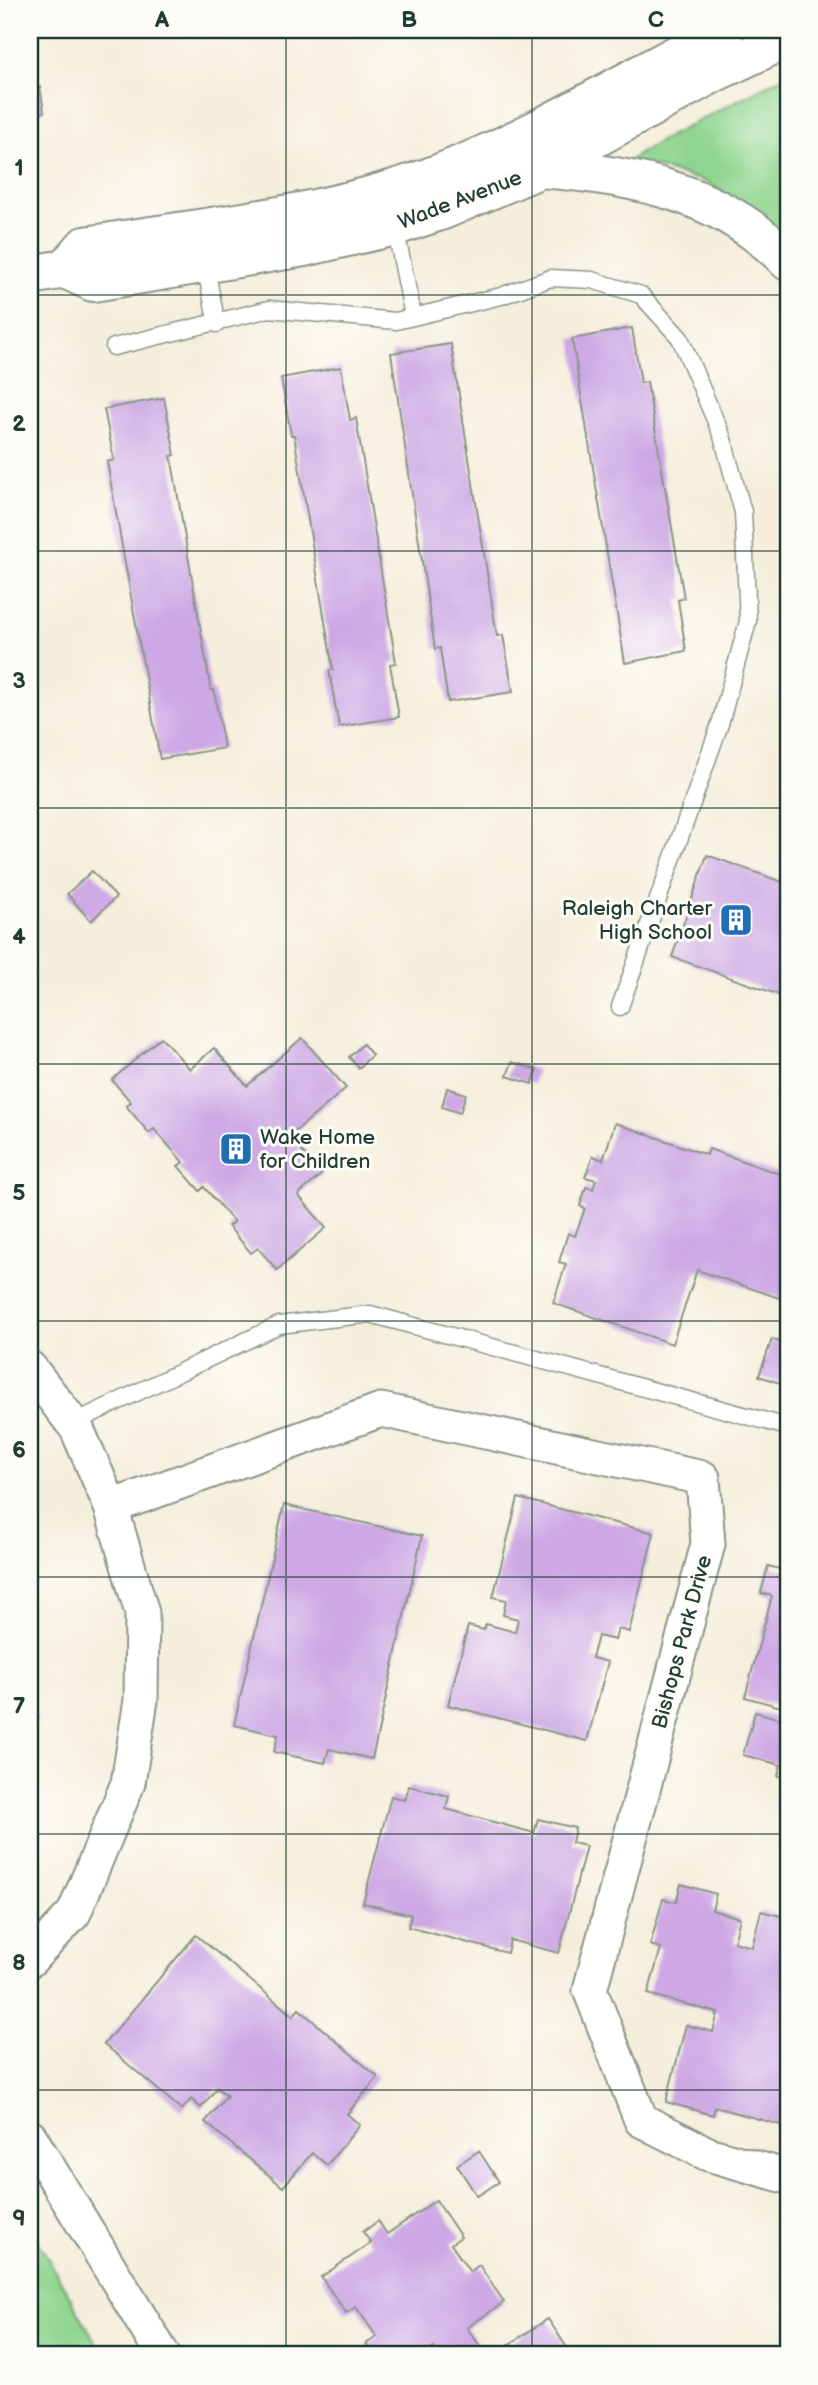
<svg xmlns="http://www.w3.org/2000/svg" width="818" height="2385" font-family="'Balsamiq Sans',sans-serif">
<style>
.green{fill:#8fd58f;stroke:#578962;stroke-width:2}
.building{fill:#cda8e5}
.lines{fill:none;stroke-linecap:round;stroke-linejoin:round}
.service-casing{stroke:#8a9688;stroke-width:19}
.minor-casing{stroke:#8a9688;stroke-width:37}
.primary-casing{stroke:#8a9688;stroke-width:42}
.service{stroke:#fff;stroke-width:16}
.minor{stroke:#fff;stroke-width:33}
.primary{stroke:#fff;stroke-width:38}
.grid{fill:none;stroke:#1f3d34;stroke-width:2;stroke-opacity:0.55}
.labels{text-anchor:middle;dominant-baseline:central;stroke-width:6;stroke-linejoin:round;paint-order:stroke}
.street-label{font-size:21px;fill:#1f3d34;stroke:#fdfcf7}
.poi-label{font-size:21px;fill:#1f3d34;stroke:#fdfcf7;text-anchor:end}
.neatline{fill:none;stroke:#1f3d34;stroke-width:2.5}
.grid-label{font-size:23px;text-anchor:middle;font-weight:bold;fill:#1f3d34}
</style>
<rect width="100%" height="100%" fill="#fdfcf7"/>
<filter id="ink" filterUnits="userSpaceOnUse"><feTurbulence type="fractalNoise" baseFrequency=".0143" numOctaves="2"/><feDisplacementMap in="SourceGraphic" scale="14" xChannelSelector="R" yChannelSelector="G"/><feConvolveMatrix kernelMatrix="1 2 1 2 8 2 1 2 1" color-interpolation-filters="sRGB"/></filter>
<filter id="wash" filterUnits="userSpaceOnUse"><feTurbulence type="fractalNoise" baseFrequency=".00686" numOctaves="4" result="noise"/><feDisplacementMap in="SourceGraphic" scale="28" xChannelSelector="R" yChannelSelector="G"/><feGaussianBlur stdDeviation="1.57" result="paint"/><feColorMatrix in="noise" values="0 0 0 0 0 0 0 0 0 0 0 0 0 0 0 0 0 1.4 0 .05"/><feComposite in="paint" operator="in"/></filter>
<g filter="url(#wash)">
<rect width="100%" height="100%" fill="#f5eedc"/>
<g class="green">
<polygon points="788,74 788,240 738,201 704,181 630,160 658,142"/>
<polygon points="30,2227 103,2355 30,2355"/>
</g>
<g id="blocks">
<g class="building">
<polygon points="40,87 44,112 34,114 35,123 30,124 30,88"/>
<polygon points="632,328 641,383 647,382 684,598 678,600 686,651 625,663 572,339"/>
<polygon points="451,344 497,636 503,635 513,692 448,702 440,648 435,649 391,353"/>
<polygon points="341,367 350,420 356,418 396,663 390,664 399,717 339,727 329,670 333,670 294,435 291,435 281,378"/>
<polygon points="164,398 175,455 171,456 211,690 214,690 224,748 160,759 107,462 114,460 104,409"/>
<polygon points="707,855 788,884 788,998 672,957"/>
<polygon points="92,871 116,897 91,921 67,894"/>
<polygon points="161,1037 190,1069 214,1048 247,1086 302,1038 346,1088 289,1137 322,1174 298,1195 326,1228 277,1270 258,1248 251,1253 228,1226 234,1222 204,1187 200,1191 178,1166 183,1162 154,1129 149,1133 126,1106 131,1102 112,1080"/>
<polygon points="363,1044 372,1055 359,1068 349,1057"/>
<polygon points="512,1062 537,1070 532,1084 507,1076"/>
<polygon points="447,1088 466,1094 460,1113 442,1107"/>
<polygon points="615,1123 707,1155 709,1149 788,1177 788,1301 697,1270 672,1344 553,1303 566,1264 559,1262 568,1233 575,1236 585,1208 580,1206 586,1187 593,1189 596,1180 585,1177 593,1156 603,1160"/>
<polygon points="772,1339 788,1345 788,1386 759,1376"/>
<polygon points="518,1498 654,1533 629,1632 618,1629 615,1640 598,1636 592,1658 608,1662 587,1741 448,1705 468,1626 484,1630 486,1624 515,1632 518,1619 503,1615 506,1600 493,1597"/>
<polygon points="284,1505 422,1536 372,1759 329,1749 325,1763 274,1752 278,1735 234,1725"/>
<polygon points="768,1566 788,1571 788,1709 745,1697 772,1596 761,1593"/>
<polygon points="755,1712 788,1721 788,1778 778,1776 781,1765 743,1755"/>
<polygon points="30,1715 38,1717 31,1747 30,1747"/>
<polygon points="409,1786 449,1796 446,1809 534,1833 538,1819 575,1828 572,1843 586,1846 559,1953 510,1940 507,1953 408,1927 411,1915 363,1903 391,1796 405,1800"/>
<polygon points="681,1884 716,1894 712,1910 740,1918 734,1942 752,1947 761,1911 788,1918 788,2127 715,2107 713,2115 666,2102 686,2025 713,2032 718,2013 648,1994 661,1948 650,1945 663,1899 676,1902"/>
<polygon points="196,1935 293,2016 299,2009 378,2077 347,2114 360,2125 327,2165 312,2153 283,2187 205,2122 227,2096 217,2088 201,2108 191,2099 182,2110 104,2044"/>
<polygon points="479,2151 499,2182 477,2196 457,2165"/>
<polygon points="436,2200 461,2237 451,2244 470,2272 479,2265 504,2302 467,2328 480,2346 467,2355 439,2355 434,2348 424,2355 374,2355 366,2344 377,2337 356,2307 346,2313 321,2277 371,2243 363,2232 378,2221 387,2234"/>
<polygon points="548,2319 572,2355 506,2355 502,2349"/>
</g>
</g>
</g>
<g filter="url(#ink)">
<use href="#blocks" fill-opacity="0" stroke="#8a9688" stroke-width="2"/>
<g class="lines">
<defs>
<g id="service">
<polyline points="395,226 413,316"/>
<polyline points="205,264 217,324"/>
<polyline points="114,347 269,309 396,321 501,296 551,278 592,280 641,295 680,338 722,436 743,512 748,621 720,724 620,1007"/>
<polyline points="73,1423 279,1325 370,1314 788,1427"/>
</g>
<g id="minor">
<polyline points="30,1368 77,1429 111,1507 142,1613 141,1700 128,1783 74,1913 30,1960"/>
<polyline points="111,1507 381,1410 703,1478 708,1544 590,1990 641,2120 708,2154 788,2177"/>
<polyline points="30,2137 163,2355"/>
</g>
<g id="primary">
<path d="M 541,168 C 632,175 722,192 788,261"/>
<path d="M 65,269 L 85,246 C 196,228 324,216 430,177 C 533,139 626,79 725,30"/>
<polyline points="30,275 65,269 93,282 304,247 395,226 443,210 541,168 711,74 788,38"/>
</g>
</defs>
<use href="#service" class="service-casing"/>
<use href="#minor" class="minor-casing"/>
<use href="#primary" class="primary-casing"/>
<use href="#service" class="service"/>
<use href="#minor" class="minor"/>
<use href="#primary" class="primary"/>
</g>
</g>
<path class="grid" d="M 286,30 L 286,2355M 532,30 L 532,2355M 30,295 L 788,295M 30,551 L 788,551M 30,808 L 788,808M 30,1064 L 788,1064M 30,1321 L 788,1321M 30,1577 L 788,1577M 30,1834 L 788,1834M 30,2090 L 788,2090"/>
<defs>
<symbol id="building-square" viewBox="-11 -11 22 22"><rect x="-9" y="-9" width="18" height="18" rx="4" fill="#1f6fb2" stroke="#fdfcf7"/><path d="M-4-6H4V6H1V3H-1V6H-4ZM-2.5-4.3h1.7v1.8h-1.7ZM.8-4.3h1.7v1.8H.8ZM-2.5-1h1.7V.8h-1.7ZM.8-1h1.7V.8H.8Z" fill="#fff"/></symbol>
</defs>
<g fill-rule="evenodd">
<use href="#building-square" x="717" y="901" width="38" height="38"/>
<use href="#building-square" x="217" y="1130" width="38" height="38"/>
</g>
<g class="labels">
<g class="street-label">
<text transform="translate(460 200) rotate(-21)">Wade Avenue</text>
<text transform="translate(682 1642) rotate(-75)">Bishops Park Drive</text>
</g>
<g class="poi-label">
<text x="712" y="908">Raleigh Charter<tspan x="712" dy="24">High School</tspan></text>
<text x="260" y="1137" text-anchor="start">Wake Home<tspan x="260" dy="24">for Children</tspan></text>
</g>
</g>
<rect width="818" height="2385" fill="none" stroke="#fdfcf7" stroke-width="77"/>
<rect x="38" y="38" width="742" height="2308" class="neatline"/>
<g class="grid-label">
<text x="162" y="27">A</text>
<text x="409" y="27">B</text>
<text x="656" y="27">C</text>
<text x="19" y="175">1</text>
<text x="19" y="431">2</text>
<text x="19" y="688">3</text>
<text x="19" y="944">4</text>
<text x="19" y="1200">5</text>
<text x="19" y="1457">6</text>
<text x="19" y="1713">7</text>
<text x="19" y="1970">8</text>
<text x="19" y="2226">9</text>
</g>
</svg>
